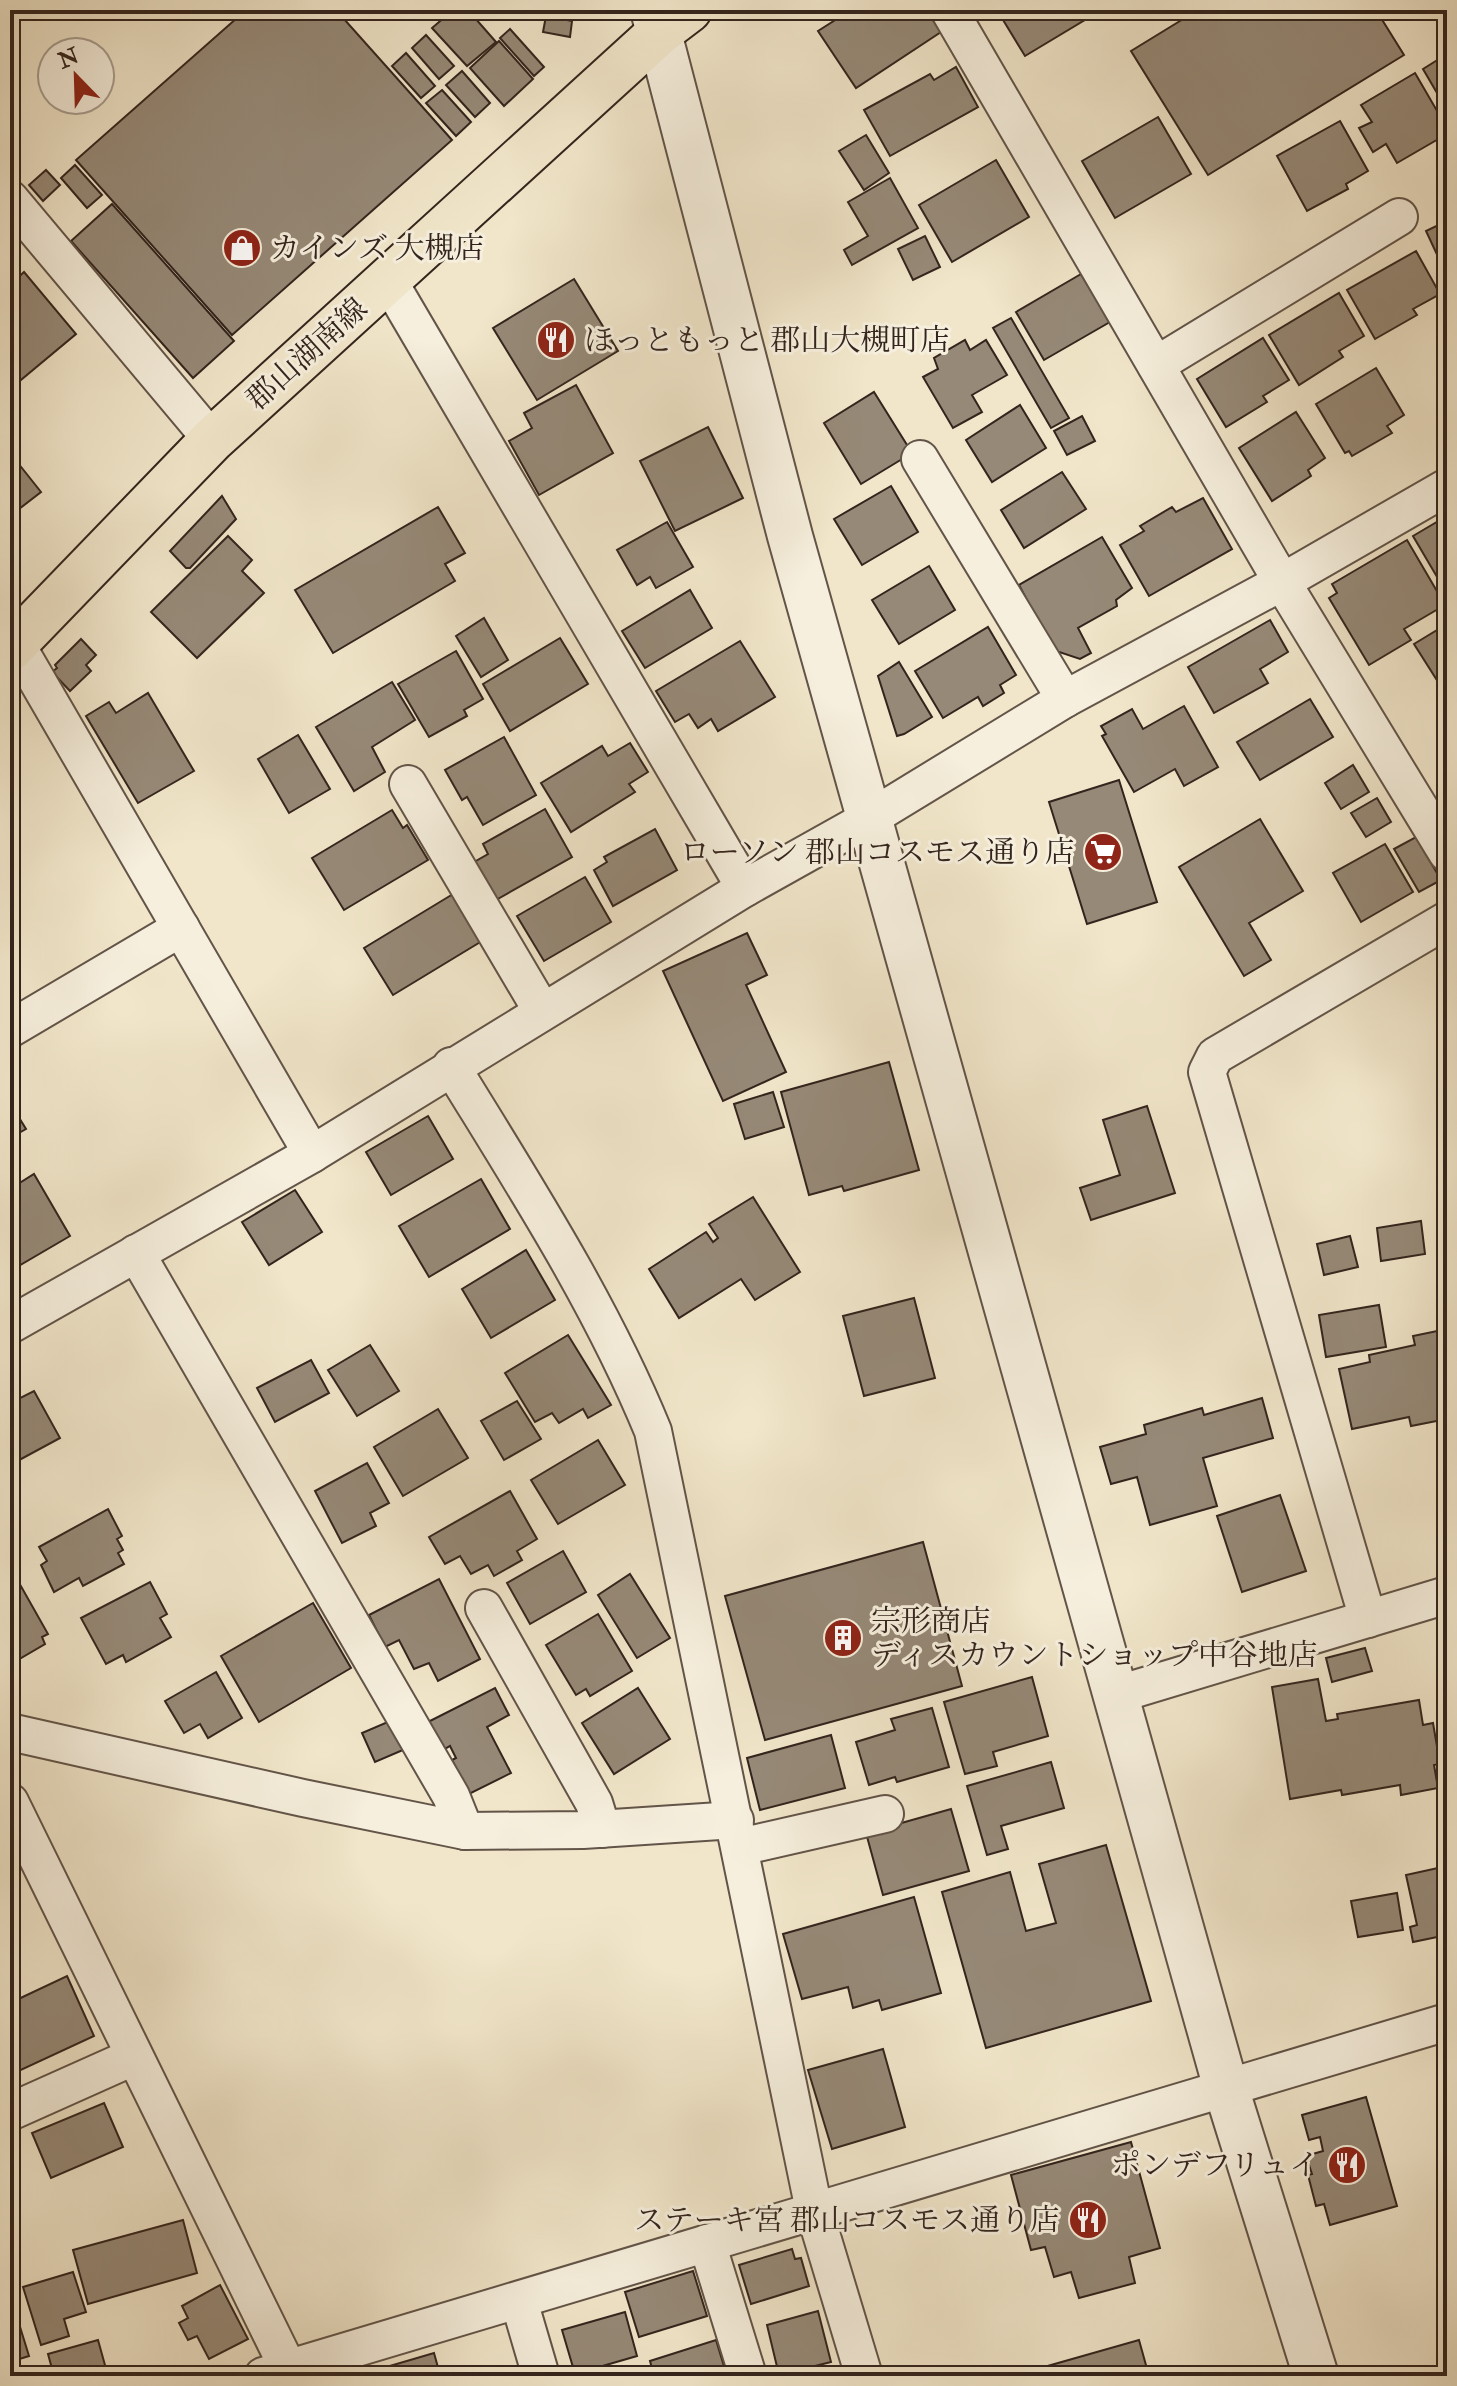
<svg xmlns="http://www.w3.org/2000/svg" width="1457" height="2386" font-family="'IM FELL Double Pica','Noto Serif JP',serif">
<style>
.building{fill:#968977;stroke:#33241d;stroke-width:2}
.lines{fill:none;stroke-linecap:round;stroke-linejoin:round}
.minor-casing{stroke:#625448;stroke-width:40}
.tertiary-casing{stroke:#625448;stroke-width:48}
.primary-casing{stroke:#33241d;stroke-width:48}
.minor{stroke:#f6efdd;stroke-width:36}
.tertiary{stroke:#f6efdd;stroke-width:44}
.primary{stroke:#f1e6ca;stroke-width:44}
.labels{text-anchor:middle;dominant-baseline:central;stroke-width:6;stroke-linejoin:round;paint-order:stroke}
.poi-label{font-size:30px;fill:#33241d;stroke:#f6efdd;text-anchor:start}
.street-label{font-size:30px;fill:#33241d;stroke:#f6efdd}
</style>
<rect width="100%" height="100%" fill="#f1e6ca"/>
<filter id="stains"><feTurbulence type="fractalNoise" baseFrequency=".0025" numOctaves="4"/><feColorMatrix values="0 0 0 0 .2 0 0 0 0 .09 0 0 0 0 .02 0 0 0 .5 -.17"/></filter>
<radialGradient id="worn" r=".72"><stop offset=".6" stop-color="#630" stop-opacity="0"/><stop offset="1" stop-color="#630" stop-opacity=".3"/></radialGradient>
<g class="building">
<polygon points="246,10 336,10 452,140 232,335 76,160"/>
<polygon points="453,10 468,10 496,42 467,66 432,28"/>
<polygon points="851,10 926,10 941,32 856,88 818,31"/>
<polygon points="997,10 1097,10 1098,12 1025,56"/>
<polygon points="1198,10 1376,10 1404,55 1208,175 1131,51"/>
<polygon points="546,16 572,21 570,37 543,32"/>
<polygon points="510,29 544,67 534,76 500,38"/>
<polygon points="426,35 454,66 439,79 412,48"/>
<polygon points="499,41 533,79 504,106 470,68"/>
<polygon points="406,53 435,86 421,98 392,66"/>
<polygon points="1447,54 1447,110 1423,69"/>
<polygon points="956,67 978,107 890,156 864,110 930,74 934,80"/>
<polygon points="462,71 490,103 475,117 446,85"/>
<polygon points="1415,73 1447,128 1447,134 1397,163 1386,144 1373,152 1359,128 1372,122 1361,105"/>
<polygon points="442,90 471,122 456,136 426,103"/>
<polygon points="1158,117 1191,174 1115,218 1082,161"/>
<polygon points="1340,121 1368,171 1346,184 1348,189 1307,211 1277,156"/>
<polygon points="866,135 889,173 864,190 839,151"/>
<polygon points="996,160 1029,217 952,262 919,205"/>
<polygon points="75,165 102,195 87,208 61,178"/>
<polygon points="46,170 60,185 43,201 29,185"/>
<polygon points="890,178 918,228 852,265 844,250 868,236 848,202"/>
<polygon points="1447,200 1447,276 1426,231 1447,221 1439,204"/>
<polygon points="112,204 234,341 193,378 71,241"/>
<polygon points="925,236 940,267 913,280 898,249"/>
<polygon points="1416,251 1440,294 1413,309 1417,315 1375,339 1347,290"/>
<polygon points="24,272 76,334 10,389 10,285"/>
<polygon points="1081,274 1110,322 1044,360 1016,312"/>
<polygon points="574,279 618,351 537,400 493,328"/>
<polygon points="1339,293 1364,336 1339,351 1343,357 1299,385 1269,335"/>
<polygon points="1011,318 1069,418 1051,428 993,328"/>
<polygon points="1263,338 1289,380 1263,396 1267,402 1226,427 1197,379"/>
<polygon points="965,340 970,350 986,340 1007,375 972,395 982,412 953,428 923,377 938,369 934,358"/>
<polygon points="1376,368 1404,415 1387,426 1392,433 1352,456 1349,451 1345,453 1316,404"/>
<polygon points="576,385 613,453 539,495 509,441 532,428 524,413"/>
<polygon points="874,392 912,453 861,484 824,423"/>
<polygon points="1020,405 1046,448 992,482 966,440"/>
<polygon points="1296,412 1325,458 1308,470 1311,476 1272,501 1239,448"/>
<polygon points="1082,416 1095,441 1067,455 1054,431"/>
<polygon points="708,427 743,498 675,531 640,461"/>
<polygon points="10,453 41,492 10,516"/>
<polygon points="1062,472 1086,509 1024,548 1001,510"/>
<polygon points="891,486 918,532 862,565 834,519"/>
<polygon points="222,496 236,519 190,568 186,568 170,551"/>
<polygon points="1203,498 1232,549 1149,596 1120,545 1144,531 1140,526 1172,507 1176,512"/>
<polygon points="438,507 465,553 445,564 455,581 333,653 295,590"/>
<polygon points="1447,516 1447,578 1440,582 1413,536"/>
<polygon points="667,522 693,567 656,588 650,577 637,585 617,550"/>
<polygon points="228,536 252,560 242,571 264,593 197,658 151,612"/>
<polygon points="1102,537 1132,588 1116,600 1117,606 1078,628 1091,653 1080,659 1053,650 1019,585"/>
<polygon points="1407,540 1445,605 1404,629 1411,640 1369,665 1329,598 1337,593 1332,584"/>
<polygon points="929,566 955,610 899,644 872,600"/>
<polygon points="690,590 712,628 645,668 622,631"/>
<polygon points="484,618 508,660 481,677 456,636"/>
<polygon points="1270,620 1288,652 1260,669 1268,683 1214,713 1188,667"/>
<polygon points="1447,624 1447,696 1414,644"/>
<polygon points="988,627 1016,675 1000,685 1004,693 983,706 978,697 943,718 915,671"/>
<polygon points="560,638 588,684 510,731 483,684"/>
<polygon points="81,639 96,655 86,665 91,671 70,691 52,672 57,668 55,665"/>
<polygon points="740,641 775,697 718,731 711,719 698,728 689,714 675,722 656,691"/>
<polygon points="456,651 483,699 464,710 467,716 429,737 398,684"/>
<polygon points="899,662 932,717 904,734 897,736 878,676"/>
<polygon points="392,682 415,720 372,747 385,772 354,791 316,727"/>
<polygon points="148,693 194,771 138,803 86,716 109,702 116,713"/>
<polygon points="1310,699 1333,737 1260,780 1237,742"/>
<polygon points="1184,706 1218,767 1184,786 1175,769 1134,792 1102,736 1106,734 1101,726 1132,709 1143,729"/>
<polygon points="298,735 330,789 289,813 258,759"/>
<polygon points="504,737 536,795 483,825 467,797 462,800 445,770"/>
<polygon points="630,743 648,772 629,784 635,792 571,832 541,783 602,746 608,756"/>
<polygon points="1353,765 1369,792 1341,809 1325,783"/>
<polygon points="1119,780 1157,902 1087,924 1049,802"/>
<polygon points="1377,798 1391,822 1366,837 1351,813"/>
<polygon points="545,809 572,857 496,900 474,862 488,854 483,844"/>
<polygon points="392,810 403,828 407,825 428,860 344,910 312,858"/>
<polygon points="1260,819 1303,891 1249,923 1271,960 1244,976 1179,867"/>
<polygon points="655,829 677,870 613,906 594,870 607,862 604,857"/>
<polygon points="1416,837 1441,880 1419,892 1394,849"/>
<polygon points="1385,844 1413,892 1361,922 1333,873"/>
<polygon points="585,877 611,922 544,961 517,916"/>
<polygon points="453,894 482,941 393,995 364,948"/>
<polygon points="747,933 767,975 746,985 786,1072 723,1101 663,971"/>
<polygon points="889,1062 919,1170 844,1191 842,1186 809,1195 781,1092"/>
<polygon points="773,1092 784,1127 745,1139 734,1104"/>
<polygon points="10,1103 26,1129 10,1138"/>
<polygon points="1147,1106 1175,1193 1091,1220 1080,1188 1120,1175 1103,1120"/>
<polygon points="428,1116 453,1159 391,1195 366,1152"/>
<polygon points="34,1174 70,1236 10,1271 10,1189"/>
<polygon points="481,1179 510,1229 429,1277 399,1226"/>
<polygon points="295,1190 322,1232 269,1265 242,1222"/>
<polygon points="753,1197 800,1272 755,1300 741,1279 679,1318 649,1269 706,1232 713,1242 718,1238 709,1224"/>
<polygon points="1421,1221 1425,1254 1381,1261 1377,1228"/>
<polygon points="1350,1236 1358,1267 1324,1275 1317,1244"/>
<polygon points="526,1250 555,1300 491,1338 462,1289"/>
<polygon points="914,1298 935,1378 864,1396 843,1316"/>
<polygon points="1379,1305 1386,1347 1326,1357 1319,1315"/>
<polygon points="1447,1329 1447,1419 1411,1426 1409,1417 1352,1429 1339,1369 1370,1362 1369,1355 1415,1345 1413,1336"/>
<polygon points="568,1335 611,1405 588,1418 583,1409 559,1423 552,1413 535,1422 505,1373"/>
<polygon points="370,1345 399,1391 357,1416 328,1370"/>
<polygon points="311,1360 329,1393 275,1422 257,1388"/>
<polygon points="34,1391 60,1438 10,1465 10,1403"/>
<polygon points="1262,1398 1273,1438 1203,1458 1217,1506 1150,1525 1137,1477 1111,1484 1100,1447 1146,1434 1144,1425 1202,1408 1204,1415"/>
<polygon points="517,1401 541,1439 504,1460 481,1421"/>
<polygon points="438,1409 468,1458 403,1496 374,1447"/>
<polygon points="598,1440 625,1485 558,1524 531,1480"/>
<polygon points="367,1463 389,1503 370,1513 376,1526 342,1543 315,1491"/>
<polygon points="510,1491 537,1539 517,1551 522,1560 494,1576 488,1565 471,1574 460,1556 445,1564 429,1537"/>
<polygon points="1280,1495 1306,1571 1242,1592 1217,1516"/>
<polygon points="108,1509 122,1536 117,1539 123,1550 118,1553 124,1564 83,1586 79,1578 54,1592 41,1565 47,1561 39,1547"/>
<polygon points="923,1542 962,1686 765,1740 725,1596"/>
<polygon points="563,1551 586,1592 530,1624 507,1583"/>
<polygon points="630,1574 670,1638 637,1658 598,1595"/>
<polygon points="439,1579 480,1659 438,1681 429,1663 414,1669 399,1640 385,1647 369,1615"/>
<polygon points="18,1581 48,1634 42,1637 45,1644 16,1661 10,1654 10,1586"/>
<polygon points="150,1582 167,1614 160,1618 171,1637 126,1662 123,1655 106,1664 81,1618"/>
<polygon points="313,1603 351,1668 259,1722 221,1656"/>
<polygon points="598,1614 632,1671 590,1696 586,1689 576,1695 546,1645"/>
<polygon points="1365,1648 1372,1671 1332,1682 1326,1658"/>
<polygon points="216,1672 242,1718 208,1738 200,1724 184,1733 165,1701"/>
<polygon points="1032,1677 1048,1736 993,1752 997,1766 965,1774 944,1702"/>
<polygon points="1318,1679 1326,1721 1338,1719 1337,1714 1419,1700 1423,1725 1433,1723 1440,1764 1434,1765 1438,1788 1401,1795 1400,1785 1342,1795 1341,1790 1290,1799 1272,1687"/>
<polygon points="495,1688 509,1715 487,1727 511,1773 469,1794 452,1760 456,1758 450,1746 443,1750 428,1722"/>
<polygon points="638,1688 670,1739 614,1774 582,1723"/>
<polygon points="932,1708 949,1767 897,1782 895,1777 869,1785 856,1742 895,1730 891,1719"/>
<polygon points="390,1721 403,1750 375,1762 362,1733"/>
<polygon points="831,1735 845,1788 760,1810 747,1758"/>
<polygon points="1051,1762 1064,1808 1001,1826 1008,1849 987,1855 967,1786"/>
<polygon points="951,1809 969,1871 883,1895 866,1833"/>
<polygon points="1106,1845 1151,2001 986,2048 942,1892 1010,1872 1026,1931 1056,1923 1039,1864"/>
<polygon points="1447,1866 1447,1935 1413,1942 1410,1927 1417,1925 1406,1875"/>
<polygon points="1397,1893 1403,1930 1358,1937 1351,1901"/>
<polygon points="914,1897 941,1993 882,2010 879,2000 853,2008 848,1987 802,1999 783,1934"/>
<polygon points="67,1976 94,2036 10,2075 10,2003"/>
<polygon points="883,2049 905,2127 832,2149 808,2070"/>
<polygon points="1366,2097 1397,2206 1330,2225 1324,2204 1316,2206 1308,2175 1312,2174 1306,2156 1323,2151 1320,2137 1309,2140 1302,2115"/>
<polygon points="104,2103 123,2147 51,2178 32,2133"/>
<polygon points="1131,2142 1160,2248 1129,2257 1135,2283 1079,2298 1071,2272 1054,2277 1045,2247 1031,2250 1011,2175"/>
<polygon points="183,2220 197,2273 88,2304 73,2250"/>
<polygon points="792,2249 795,2259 801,2258 809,2286 751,2304 739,2265"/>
<polygon points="693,2271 707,2316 639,2337 625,2292"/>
<polygon points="73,2272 86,2312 64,2319 69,2336 41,2345 23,2287"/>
<polygon points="220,2285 248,2339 209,2359 197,2336 188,2340 179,2323 188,2318 182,2306"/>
<polygon points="13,2304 29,2356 10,2362 10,2305"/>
<polygon points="818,2311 831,2362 779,2375 767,2325"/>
<polygon points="625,2312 637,2356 575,2374 562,2330"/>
<polygon points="98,2340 108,2376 54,2376 48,2354"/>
<polygon points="716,2340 727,2376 654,2376 650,2361"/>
<polygon points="1139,2340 1149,2376 1039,2376 1037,2369"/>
<polygon points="434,2353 439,2371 455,2367 458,2376 367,2376 366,2373"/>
</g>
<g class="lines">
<defs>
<g id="minor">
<polyline points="949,10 1282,582 1447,853"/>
<polyline points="10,199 212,440"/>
<polyline points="388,280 745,888"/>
<polyline points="1156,365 1399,217"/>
<polyline points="920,459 1065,699"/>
<polyline points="16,644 312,1154"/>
<polyline points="408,784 542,1011"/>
<polyline points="10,1029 181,928"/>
<path d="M 451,1066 C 524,1185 600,1302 653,1431 L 814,2210 L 864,2376"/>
<polyline points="136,1253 451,1796 465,1831"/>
<polyline points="10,1325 312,1154 745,888 870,818 1065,699 1282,582 1447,487"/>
<polyline points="484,1608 594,1803 602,1829"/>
<polyline points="1368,1619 1207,1072 1215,1056 1447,920"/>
<polyline points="1115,1695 1447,1595"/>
<polyline points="10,1732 303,1798 465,1831 583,1830 735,1820"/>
<polyline points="10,1802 288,2368"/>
<polyline points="740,1847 885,1814"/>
<polyline points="10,2112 133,2057"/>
<polyline points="707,2243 748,2376"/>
<polyline points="519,2301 541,2376"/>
<polyline points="263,2376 1447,2022"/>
</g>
<polyline id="tertiary" points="653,10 790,536 1226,2088 1316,2376"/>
<polyline id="primary" points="10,649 212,440 660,32 689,10"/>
</defs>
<use href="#minor" class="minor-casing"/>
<use href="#tertiary" class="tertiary-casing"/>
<use href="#primary" class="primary-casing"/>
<use href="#minor" class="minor"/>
<use href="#tertiary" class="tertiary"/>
<use href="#primary" class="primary"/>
</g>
<defs>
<symbol id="shop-disc" viewBox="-11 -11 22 22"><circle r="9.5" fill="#8f2418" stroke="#f6efdd"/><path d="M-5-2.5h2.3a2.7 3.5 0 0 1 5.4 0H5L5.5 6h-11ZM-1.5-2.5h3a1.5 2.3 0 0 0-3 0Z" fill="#fff"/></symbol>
<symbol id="restaurant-disc" viewBox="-11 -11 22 22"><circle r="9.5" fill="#8f2418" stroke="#f6efdd"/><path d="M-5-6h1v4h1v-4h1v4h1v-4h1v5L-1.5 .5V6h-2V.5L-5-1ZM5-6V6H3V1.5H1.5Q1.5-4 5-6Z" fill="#fff"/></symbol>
<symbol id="supermarket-disc" viewBox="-11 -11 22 22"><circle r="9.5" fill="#8f2418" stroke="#f6efdd"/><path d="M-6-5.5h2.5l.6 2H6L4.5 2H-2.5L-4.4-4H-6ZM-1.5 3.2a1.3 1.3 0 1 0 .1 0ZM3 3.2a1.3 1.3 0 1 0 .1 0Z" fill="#fff"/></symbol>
<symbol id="building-disc" viewBox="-11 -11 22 22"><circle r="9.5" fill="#8f2418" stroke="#f6efdd"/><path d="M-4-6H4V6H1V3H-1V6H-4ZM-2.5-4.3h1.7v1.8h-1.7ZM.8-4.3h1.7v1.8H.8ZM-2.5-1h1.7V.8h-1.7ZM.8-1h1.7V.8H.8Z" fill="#fff"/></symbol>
</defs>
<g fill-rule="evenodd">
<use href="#shop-disc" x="220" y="226" width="44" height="44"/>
<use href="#restaurant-disc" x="534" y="318" width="44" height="44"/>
<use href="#supermarket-disc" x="1081" y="830" width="44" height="44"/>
<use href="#building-disc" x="821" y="1616" width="44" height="44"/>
<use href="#restaurant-disc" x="1325" y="2143" width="44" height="44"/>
<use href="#restaurant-disc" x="1066" y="2198" width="44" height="44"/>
</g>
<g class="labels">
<g class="poi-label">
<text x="270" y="248">カインズ 大槻店</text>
<text x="584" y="340">ほっともっと 郡山大槻町店</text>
<text x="1075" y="852" text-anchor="end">ローソン 郡山コスモス通り店</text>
<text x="871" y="1621">宗形商店<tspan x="871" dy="34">ディスカウントショップ中谷地店</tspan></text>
<text x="1319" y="2165" text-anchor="end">ポンデフリュイ</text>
<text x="1060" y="2220" text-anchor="end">ステーキ宮 郡山コスモス通り店</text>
</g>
<g class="street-label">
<text transform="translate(307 354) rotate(-42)">郡山湖南線</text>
</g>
</g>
<rect width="1457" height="2386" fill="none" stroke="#f1e6ca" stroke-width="40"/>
<rect x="12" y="12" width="1433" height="2362" fill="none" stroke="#33241d" stroke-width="4"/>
<rect x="20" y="20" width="1417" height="2346" fill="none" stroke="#33241d" stroke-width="2"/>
<g transform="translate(76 76) rotate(337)"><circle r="38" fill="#f6efdd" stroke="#a89e90" stroke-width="2"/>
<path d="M0-6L14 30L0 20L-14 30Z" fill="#8f2418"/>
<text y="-12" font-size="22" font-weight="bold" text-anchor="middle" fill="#33241d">N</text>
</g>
<rect width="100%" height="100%" filter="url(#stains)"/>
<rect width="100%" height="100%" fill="url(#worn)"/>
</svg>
